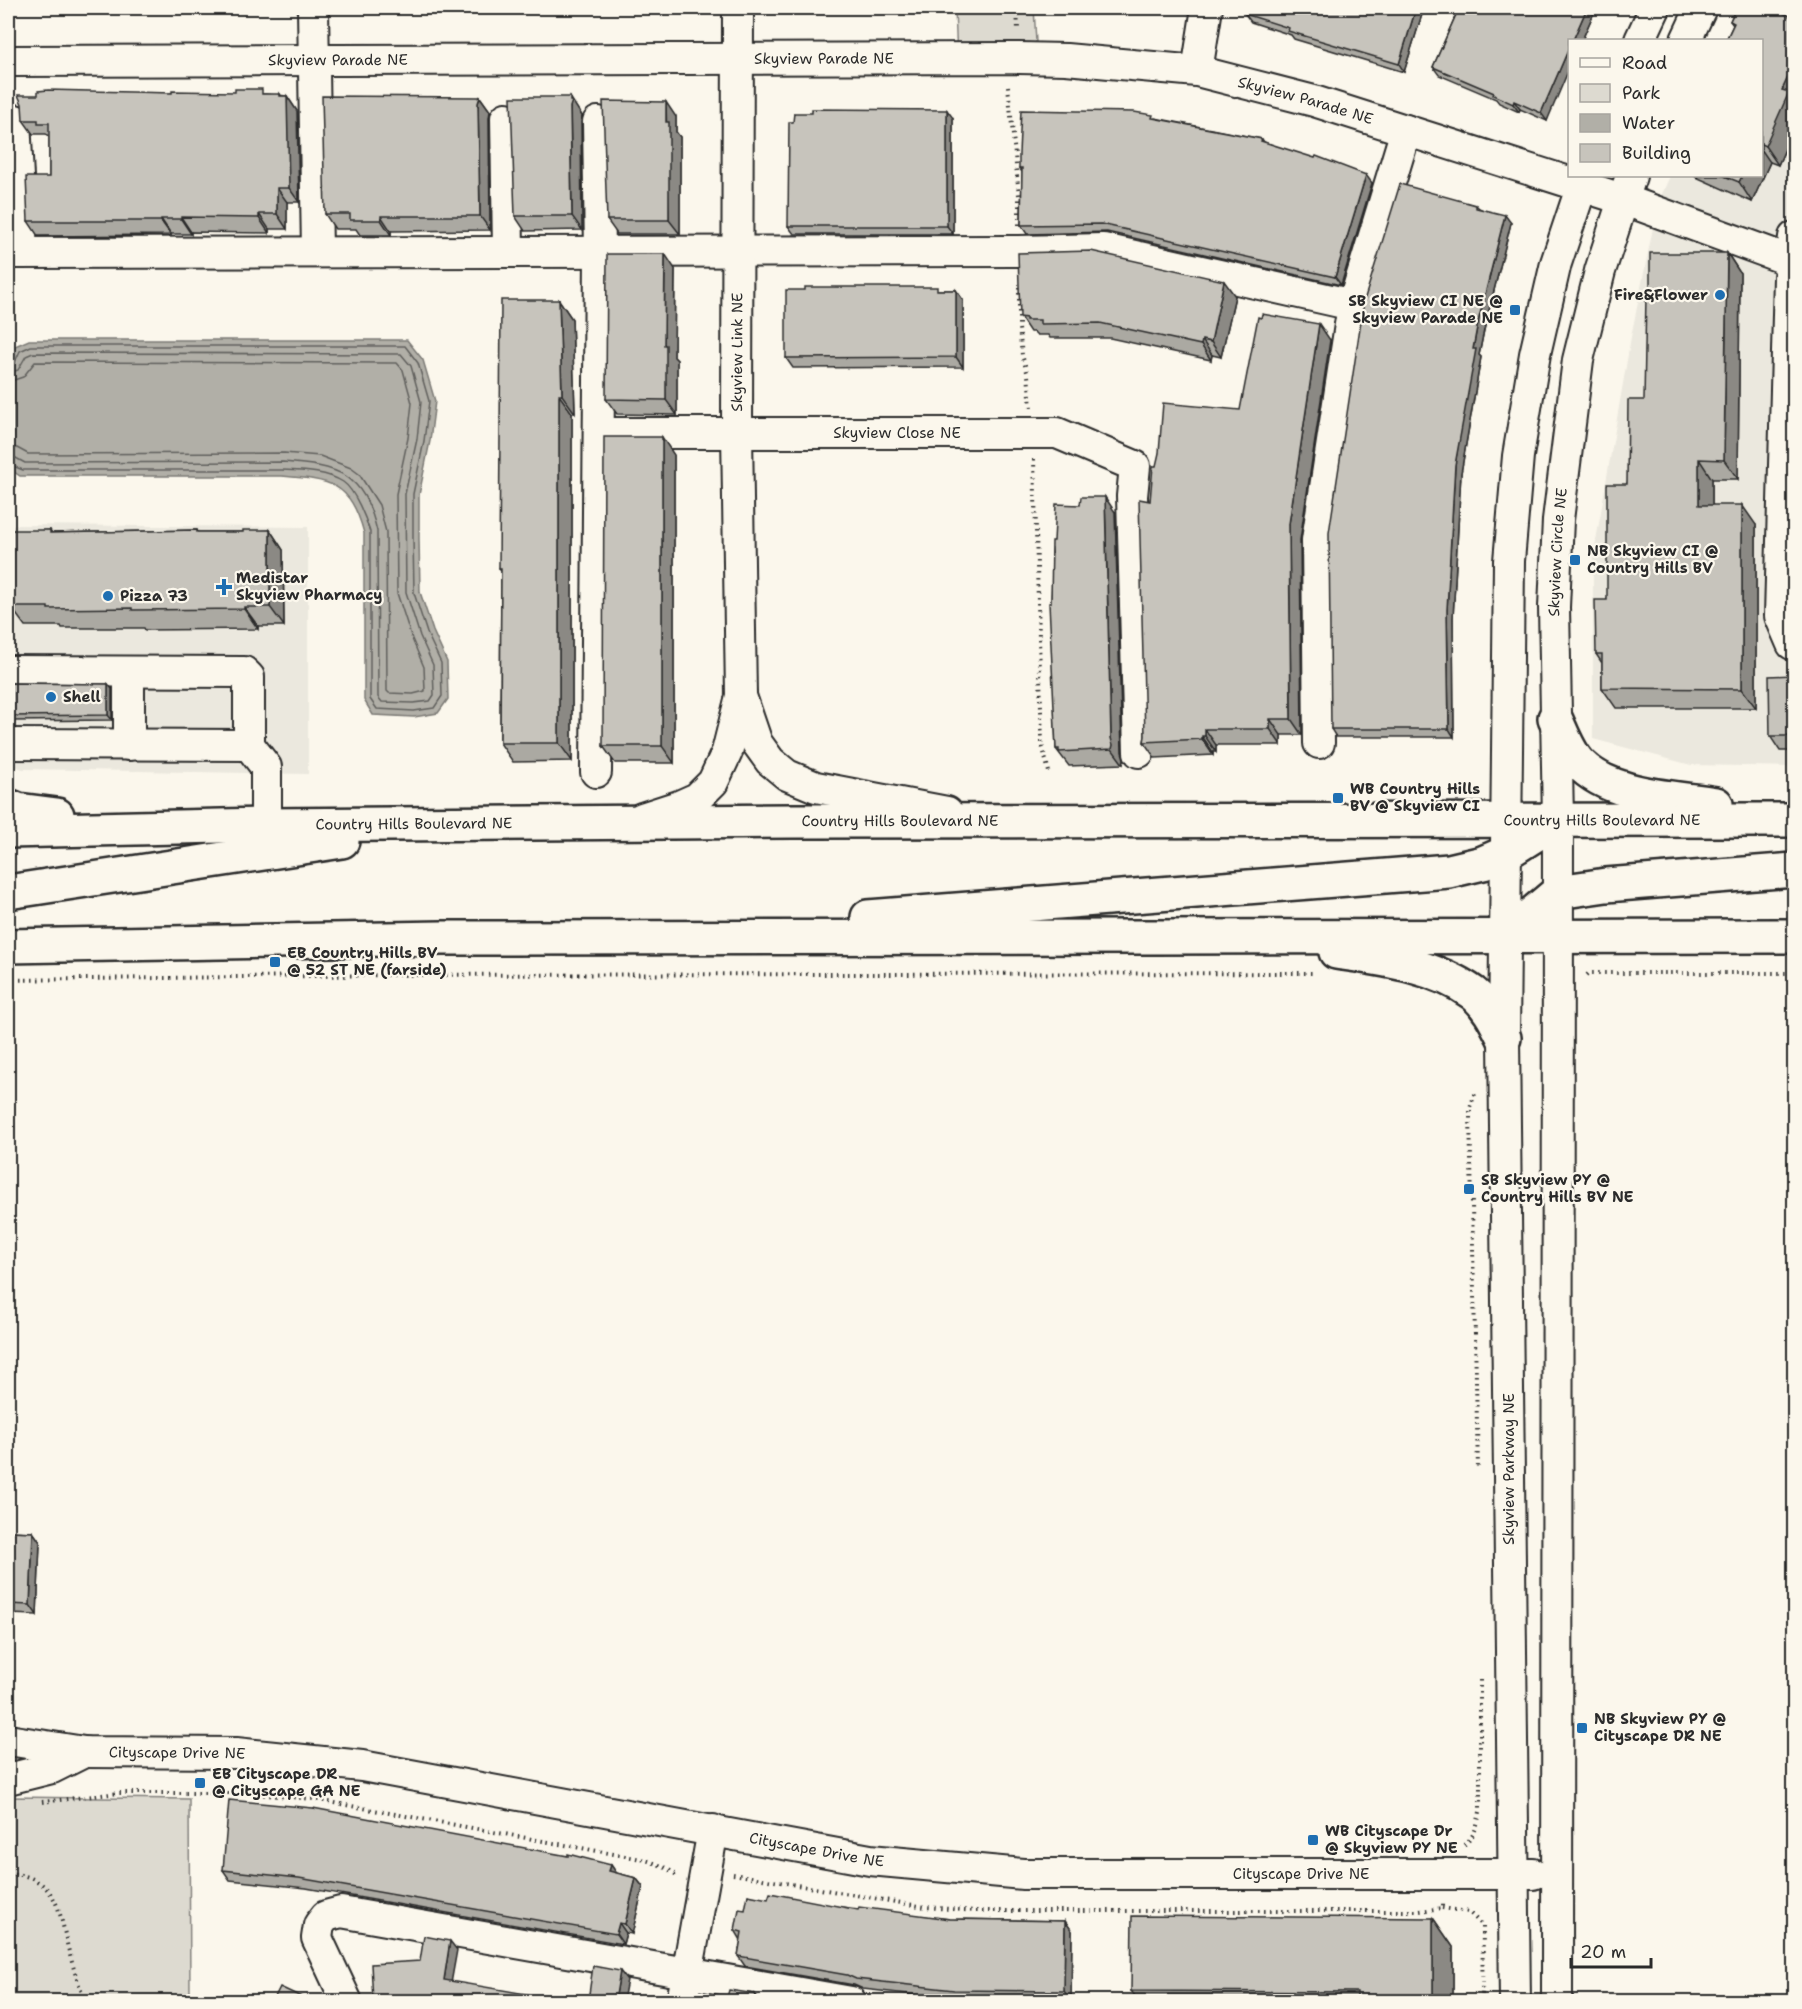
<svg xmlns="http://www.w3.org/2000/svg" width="1802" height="2009" font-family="'Shantell Sans',sans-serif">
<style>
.built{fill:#ebe8de}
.green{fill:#dddad0;stroke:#84827e;stroke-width:1.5}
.water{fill:#b1afa7;stroke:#7b7a75;stroke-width:1.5}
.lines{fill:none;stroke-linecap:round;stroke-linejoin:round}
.shore{stroke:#61605d;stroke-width:1.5}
.minor-casing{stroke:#2b2b2b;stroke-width:34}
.major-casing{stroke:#2b2b2b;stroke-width:38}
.path{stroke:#2b2b2b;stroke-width:4;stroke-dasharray:1.5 4.5;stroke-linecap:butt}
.minor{stroke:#fbf7ec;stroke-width:30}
.major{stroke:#fbf7ec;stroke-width:33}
.wall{fill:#aba9a2;stroke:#2b2b2b;stroke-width:1.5}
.shaded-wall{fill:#8b8984;stroke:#2b2b2b;stroke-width:1.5}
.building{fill:#c7c4bc;stroke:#2b2b2b;stroke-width:1.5}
.poi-dot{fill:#1f6fb2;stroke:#fbf7ec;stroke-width:2}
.labels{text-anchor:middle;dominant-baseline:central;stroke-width:4.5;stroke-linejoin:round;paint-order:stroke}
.street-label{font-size:15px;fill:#2b2b2b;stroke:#fbf7ec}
.poi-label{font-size:15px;font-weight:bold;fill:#2b2b2b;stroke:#fbf7ec;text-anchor:start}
</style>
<rect width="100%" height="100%" fill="#fbf7ec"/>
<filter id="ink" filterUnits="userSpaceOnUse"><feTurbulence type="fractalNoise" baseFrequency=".0167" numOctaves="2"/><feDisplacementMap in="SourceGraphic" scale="12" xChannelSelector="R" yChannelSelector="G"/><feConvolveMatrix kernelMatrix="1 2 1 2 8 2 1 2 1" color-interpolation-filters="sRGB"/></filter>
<g filter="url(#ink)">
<g class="built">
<polygon points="1743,8 1794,8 1794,767 1691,765 1593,739 1593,558 1631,337 1658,203 1670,176 1762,176 1762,40"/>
<polygon points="8,525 308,527 308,774 23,769 8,764"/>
</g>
<g class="green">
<polygon points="955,8 1034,8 1037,59 957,59"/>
<polygon points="8,1797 189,1799 190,2001 8,2001"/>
</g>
<path class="water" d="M 29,340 L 407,340 L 423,360 L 435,401 L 430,441 L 419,495 L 419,538 L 420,592 L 433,631 L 447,662 L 448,699 L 438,713 L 414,717 L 373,715 L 364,700 L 364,533 C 350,482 331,480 282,476 L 20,476 L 8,468 L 9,362 L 15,346 Z"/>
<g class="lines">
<g class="shore">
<path d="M 8,365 L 15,362 L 20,351 L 31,346 L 405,346 L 418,363 L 429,401 L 424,441 L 413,494 L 413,538 L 414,593 L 427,633 L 441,663 L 442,696 L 434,708 L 414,711 L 377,709 L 370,699 L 370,532 C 366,519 355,490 343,482 C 326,471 302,471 282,470 L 23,470 L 8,464"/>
<path d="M 8,373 L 18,370 L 26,356 L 33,353 L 401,354 L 411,366 L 421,402 L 417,439 L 405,494 L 406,592 L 420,636 L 433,665 L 434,695 L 430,701 L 413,703 L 382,702 L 378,697 L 377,531 C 363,472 338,466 283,462 L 25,463 L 14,457 L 8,456"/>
<polyline points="8,382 23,377 35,362 397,363 403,370 412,403 408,438 396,494 397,593 412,639 424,667 425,691 413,694 389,693 387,691 386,532 379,505 359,474 351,468 320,456 284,453 28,454 17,448 8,447"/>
</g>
<defs>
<g id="minor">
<polyline points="313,8 317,252"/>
<polyline points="1640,40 1655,8"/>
<polyline points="1686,40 1701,8"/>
<path id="s1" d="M 8,61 L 1019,58 L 1066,59 L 1197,71 L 1314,101 L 1622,199 L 1794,262"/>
<polyline points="1197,71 1207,8"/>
<polyline points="506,118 508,252"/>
<polyline points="15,120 22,253"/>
<polyline points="1794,237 1789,277 1780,616 1792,644 1794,645"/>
<polyline points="8,253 1019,251 1103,249 1353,305"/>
<path id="s2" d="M 599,433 L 1057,433 L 1135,466 L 1132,496 L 1139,752"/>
<polyline points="8,671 244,672 249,677 249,745"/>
<polyline points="129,672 129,745"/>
<polyline points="741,696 757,743 770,761 787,775 816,787 947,812"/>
<polyline points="1319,743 1317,540 1353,305 1406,130"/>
<polyline points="8,744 249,745 266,767 266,825"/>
<polyline points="596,772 600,252 598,122"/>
<path id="s3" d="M 642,818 L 679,806 L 697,798 L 713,782 L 727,752 L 741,696 L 737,432 L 738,8"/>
<path id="s4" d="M 8,1740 L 84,1752 L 236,1753 L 362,1766 L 870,1860 L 1023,1874 L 1533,1874"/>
<polyline points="8,1779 52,1768 84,1752"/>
<polyline points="347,2002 317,1938 319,1925 326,1916 341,1912 851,2002"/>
<polyline points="682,2002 713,1830"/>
<polyline points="1515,2002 1504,1038 1509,561 1518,456 1535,354 1556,263 1585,176"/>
<path id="s5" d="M 1557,2002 L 1558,820 L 1554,607 L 1558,520 L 1578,360 L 1600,271 L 1631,176"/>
</g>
<g id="major">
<path d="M 1555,718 C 1562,733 1568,751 1579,763 C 1611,797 1673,797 1716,804"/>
<polyline points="8,806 18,810 57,815"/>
<path id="s6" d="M 8,831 L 266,825 L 794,821 L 1794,820"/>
<polyline points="8,892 342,841"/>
<polyline points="868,917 1449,871 1483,863 1506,853 1558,820"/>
<polyline points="1506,936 1558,892 1606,885 1794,870"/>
<polyline points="8,946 442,938 1794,936"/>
<path d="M 1336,952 C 1382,959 1434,965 1473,993 C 1488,1005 1496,1022 1504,1038"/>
</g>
</defs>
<use href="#minor" class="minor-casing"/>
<use href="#major" class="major-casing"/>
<g class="path">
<polyline points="1017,8 1018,30"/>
<polyline points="1008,86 1019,195 1019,225"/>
<polyline points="1019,287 1019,328 1022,355 1028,375 1031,407"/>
<polyline points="1034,459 1042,745 1050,776"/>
<polyline points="1587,975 1589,973 1794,973"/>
<polyline points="8,980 394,975 1315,973"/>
<polyline points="1475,1094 1470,1107 1470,1116 1478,1469"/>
<path d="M 42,1802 L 119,1793 L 242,1793 L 313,1799 L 625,1856 C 644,1859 660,1863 675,1874 L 679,1873"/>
<path d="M 1464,1845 C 1475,1836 1477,1826 1480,1812 L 1480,1678"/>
<path d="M 8,1873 C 57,1877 59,1909 68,1948 C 73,1966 78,1985 86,2002"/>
<polyline points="733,1874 925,1907 976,1911 1420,1911 1442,1908 1442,1901"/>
<polyline points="1442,1908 1469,1912 1483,1926 1482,2002"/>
</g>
<use href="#minor" class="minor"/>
<use href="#major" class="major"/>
</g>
<g class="wall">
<polygon points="1248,8 1424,8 1404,72 1294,39 1291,35 1251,22 1245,14"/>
<polygon points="1459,8 1596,8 1582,40 1569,40 1547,121 1520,109 1519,112 1499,103 1496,99 1439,75 1433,67"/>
<polygon points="1736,8 1772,8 1794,18 1794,129 1778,165 1770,162 1752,202 1694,176 1761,176 1761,40 1726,40 1733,25 1730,21"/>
<polygon points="172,93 265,94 287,96 297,111 299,202 287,202 287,229 269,229 269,233 191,232 191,234 171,234 171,235 38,236 28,221 49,177 49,137 46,134 33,134 23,120"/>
<polygon points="480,97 490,111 489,118 490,230 391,231 391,235 360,235 356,229 335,229 325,214"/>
<polygon points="580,112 582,116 581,122 582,230 525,231 515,216"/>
<polygon points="676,117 676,132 680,137 680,234 617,234 607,220"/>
<polygon points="953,118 953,234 794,234 788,226"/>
<polygon points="1155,118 1262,139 1264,142 1372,183 1341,285 1107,232 1027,234 1021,225 1022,172 1019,168"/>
<polygon points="1476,205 1479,208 1511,223 1484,330 1479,355 1481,357 1461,473 1453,618 1454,737 1336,737 1331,729"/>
<polygon points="1727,253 1740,273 1738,479 1712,479 1712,505 1756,525 1756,708 1616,708 1602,688 1602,663 1596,654 1607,600 1627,484 1644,400"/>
<polygon points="675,269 674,357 677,360 677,415 617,414 606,399"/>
<polygon points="939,290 956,290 963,300 963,367 793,368 786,358"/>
<polygon points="1235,296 1221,357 1212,355 1211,360 1110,338 1050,338 1048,335 1037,335 1034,332 1030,332 1020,317"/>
<polygon points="559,300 572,319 575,413 572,413 572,761 513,762 500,743 501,571 499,569"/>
<polygon points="1330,340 1300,540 1302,735 1281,735 1281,745 1216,745 1216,752 1213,752 1213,755 1155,758 1144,742 1145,736 1150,501 1156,466 1240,410"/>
<polygon points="674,455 674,763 615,763 603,746"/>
<polygon points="1115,512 1122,752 1124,759 1123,764 1069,766 1056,749 1051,603 1054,541"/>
<polygon points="50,530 52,533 197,530 198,532 243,532 270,530 283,550 284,626 258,626 258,629 145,630 144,628 62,628 61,626 25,626 11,607 11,596 8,596 8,533"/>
<polygon points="1794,675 1794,751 1780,751 1770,736"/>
<polygon points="8,683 108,684 112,689 112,720 11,721 8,716"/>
<polygon points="8,1531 33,1532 40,1542 37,1615 8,1614"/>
<polygon points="611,1865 616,1873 636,1878 643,1887 632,1934 626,1933 623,1944 306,1888 230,1880 223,1870"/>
<polygon points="768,1899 950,1919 1065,1921 1072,1931 1071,2001 961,2000 863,1989 854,1985 745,1966 738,1956 741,1940 735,1930 745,1910"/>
<polygon points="1433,1918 1453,1947 1453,2001 1139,2001 1131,1991"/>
</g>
<g class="shaded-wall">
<polygon points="1416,8 1424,8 1404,72 1399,64"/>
<polygon points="1587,8 1596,8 1582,40 1573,40"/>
<polygon points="1569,48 1569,69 1547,121 1541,113"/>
<polygon points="1794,64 1794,129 1778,165 1765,146 1782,90"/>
<polygon points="280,94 287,104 287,96 297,111 299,202 289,188"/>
<polygon points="480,97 490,111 489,118 490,230 480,216 478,103"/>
<polygon points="570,97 582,116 581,122 582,230 572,216"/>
<polygon points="1514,101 1520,109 1519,112 1513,104"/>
<polygon points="666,102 676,117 676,132 680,137 680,234 669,220"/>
<polygon points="947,110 953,118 953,234 947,226"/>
<polygon points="1761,149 1770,162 1752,202 1739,182 1742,176 1761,176"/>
<polygon points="1366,175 1372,183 1341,285 1335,277"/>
<polygon points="277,188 287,202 287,229 277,214"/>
<polygon points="259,214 269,229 269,233 259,218"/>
<polygon points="1505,215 1511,223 1484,330 1479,355 1481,357 1461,473 1453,618 1454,737 1449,729 1447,610 1455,465 1473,349 1478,322"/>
<polygon points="381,216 391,231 391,235 381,220"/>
<polygon points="181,217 191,232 191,234 181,219"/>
<polygon points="161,219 171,234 171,235 161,221"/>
<polygon points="1727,253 1740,273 1738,479 1724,460"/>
<polygon points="665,254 675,269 674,357 677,360 677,415 666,400 664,345"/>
<polygon points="1224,281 1235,296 1221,357 1211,342"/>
<polygon points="956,290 963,300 963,367 956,357"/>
<polygon points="559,300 572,319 575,413 562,395"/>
<polygon points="1319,324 1330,340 1300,540 1302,735 1291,719 1289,524"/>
<polygon points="1202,340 1212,355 1211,360 1201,345"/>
<polygon points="559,395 572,413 572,761 559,743"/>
<polygon points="662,437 674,455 674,763 662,746"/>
<polygon points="1699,459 1712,479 1712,525 1699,505"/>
<polygon points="1105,497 1115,512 1122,752 1124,759 1123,764 1112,749 1111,738"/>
<polygon points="1742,505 1756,525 1756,708 1742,689"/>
<polygon points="270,530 283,550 284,626 270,607"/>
<polygon points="244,607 258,626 258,629 244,609"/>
<polygon points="108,684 112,689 112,720 108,715"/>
<polygon points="1270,719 1281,735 1281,745 1270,729"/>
<polygon points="1205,729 1216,745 1216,752 1205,736"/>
<polygon points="1202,736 1213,752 1213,755 1202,739"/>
<polygon points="33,1532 40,1542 37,1615 30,1605"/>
<polygon points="611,1865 618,1875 609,1871"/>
<polygon points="636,1878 643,1887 632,1934 625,1924"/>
<polygon points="1433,1918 1453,1947 1453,2001 1433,2001"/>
<polygon points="1065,1921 1072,1931 1071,2001 1064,1991"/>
<polygon points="619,1923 626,1933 623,1944 616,1934"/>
<polygon points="450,1941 457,1950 450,1989 444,1980"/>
<polygon points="620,1971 627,1980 623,2001 615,2001"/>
<polygon points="755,1994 761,2001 754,2001"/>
</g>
<g class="building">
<polygon points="1248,8 1416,8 1399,64 1288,31 1289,28 1245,14"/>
<polygon points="1459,8 1587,8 1573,40 1569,40 1569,48 1541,113 1514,101 1513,104 1493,95 1494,93 1433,67"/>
<polygon points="1736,8 1772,8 1794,18 1794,64 1782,90 1789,92 1765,146 1761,144 1761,40 1726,40 1734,23 1730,21"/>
<polygon points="235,89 262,89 262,94 280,94 280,96 287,96 289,188 277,188 277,214 259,214 259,218 181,217 181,219 161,219 161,221 28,221 26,177 49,177 49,123 38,123 38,120 23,120 22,104 18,95 38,95 38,91 48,90 172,93 172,91 235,92"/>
<polygon points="322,96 480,97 478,103 480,216 381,216 381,220 350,220 350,214 325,214"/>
<polygon points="511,97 570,97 570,101 572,101 570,107 572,216 515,216"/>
<polygon points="603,101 666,102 666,122 669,122 669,220 607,220"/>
<polygon points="812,109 947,110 947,226 788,226 789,122 793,122 794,113 812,113"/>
<polygon points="1021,110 1134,112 1153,115 1152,118 1262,139 1261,141 1315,158 1316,156 1366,175 1335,277 1101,224 1021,225 1022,168 1019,168 1019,154"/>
<polygon points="1724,176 1742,176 1739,182"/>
<polygon points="1400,184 1476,205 1476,208 1505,215 1478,322 1473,349 1476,349 1455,465 1447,610 1449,729 1331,729 1329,533 1364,301"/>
<polygon points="1091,251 1224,281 1211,342 1202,340 1201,345 1100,323 1040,324 1040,320 1026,320 1026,318 1020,317 1018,253"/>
<polygon points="1650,253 1727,253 1724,460 1699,459 1699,505 1742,505 1742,689 1602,688 1602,654 1596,654 1595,600 1607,600 1607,484 1627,484 1628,400 1644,400 1646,296 1650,296"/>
<polygon points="607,254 665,254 664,345 666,345 666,400 606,399"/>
<polygon points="805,287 937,287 937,290 956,290 956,357 786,358 786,290 805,290"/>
<polygon points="501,300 559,300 562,395 559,395 559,743 500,743 501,569 499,569"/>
<polygon points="1262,314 1319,324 1289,524 1291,719 1270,719 1270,729 1205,729 1205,736 1202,736 1202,739 1144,742 1145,736 1139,499 1150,501 1153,466 1156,466 1159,453 1163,403 1240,410 1258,317 1261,318"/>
<polygon points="604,437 662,437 662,746 603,746"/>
<polygon points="1081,497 1105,497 1111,738 1113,745 1112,749 1059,752 1059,749 1056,749 1049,603 1051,603 1052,541 1054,541 1056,504 1080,505"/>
<polygon points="11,530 50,530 50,533 197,530 197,532 243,532 243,530 270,530 270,607 244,607 244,609 132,610 132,608 48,609 48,607 11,607 11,577 8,577 8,533 11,533"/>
<polygon points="1794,675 1794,736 1770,736 1769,676"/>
<polygon points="8,683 108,684 108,715 8,716"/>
<polygon points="8,1531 33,1532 30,1605 8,1604"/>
<polygon points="229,1800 313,1808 568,1856 568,1854 611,1865 609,1871 636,1878 625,1924 619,1923 616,1934 299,1878 223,1870"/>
<polygon points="770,1893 858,1910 859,1907 950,1919 1065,1921 1064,1991 954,1990 856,1979 847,1975 738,1956 742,1932 735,1930 739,1909 745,1910 748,1895 768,1899"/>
<polygon points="1132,1916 1433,1918 1433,2001 1357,2001 1357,1992 1131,1991"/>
<polygon points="424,1936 450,1941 444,1980 566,2001 373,2001 371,1964 420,1961"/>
<polygon points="593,1966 620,1971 615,2001 588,2001"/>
<polygon points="280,1987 310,2001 273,2001"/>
<polygon points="729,1990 755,1994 754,2001 726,2001"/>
</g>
</g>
<g class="poi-dot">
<circle cx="1720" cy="295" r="6"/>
<rect x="1509" y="304" width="12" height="12" rx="3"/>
<rect x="1569" y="554" width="12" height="12" rx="3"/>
<path d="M221 578h6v6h6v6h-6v6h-6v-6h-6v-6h6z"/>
<circle cx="108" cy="596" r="6"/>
<circle cx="51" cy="697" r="6"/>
<rect x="1332" y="792" width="12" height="12" rx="3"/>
<rect x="269" y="956" width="12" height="12" rx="3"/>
<rect x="1463" y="1183" width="12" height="12" rx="3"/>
<rect x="1576" y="1722" width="12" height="12" rx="3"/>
<rect x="194" y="1777" width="12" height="12" rx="3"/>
<rect x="1307" y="1834" width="12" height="12" rx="3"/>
</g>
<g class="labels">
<g class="street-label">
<text stroke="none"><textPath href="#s1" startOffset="330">Skyview Parade NE</textPath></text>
<text stroke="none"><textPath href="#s1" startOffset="816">Skyview Parade NE</textPath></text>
<text stroke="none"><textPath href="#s1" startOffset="1302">Skyview Parade NE</textPath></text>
<text stroke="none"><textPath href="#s3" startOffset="516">Skyview Link NE</textPath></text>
<text stroke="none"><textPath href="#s2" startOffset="298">Skyview Close NE</textPath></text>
<text stroke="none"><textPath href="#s5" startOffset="1450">Skyview Circle NE</textPath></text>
<text stroke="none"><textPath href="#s6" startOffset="892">Country Hills Boulevard NE</textPath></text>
<text stroke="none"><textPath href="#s6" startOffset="1594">Country Hills Boulevard NE</textPath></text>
<text stroke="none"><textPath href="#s6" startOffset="406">Country Hills Boulevard NE</textPath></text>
<text transform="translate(1509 1469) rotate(-90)">Skyview Parkway NE</text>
<text stroke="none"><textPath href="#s4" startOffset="170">Cityscape Drive NE</textPath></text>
<text stroke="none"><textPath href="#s4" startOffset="818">Cityscape Drive NE</textPath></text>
<text stroke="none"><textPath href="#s4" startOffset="1304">Cityscape Drive NE</textPath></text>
</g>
<g class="poi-label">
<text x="1708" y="295" text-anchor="end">Fire&amp;Flower</text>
<text x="1503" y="301" text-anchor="end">SB Skyview CI NE @<tspan x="1503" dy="17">Skyview Parade NE</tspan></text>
<text x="1587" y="551">NB Skyview CI @<tspan x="1587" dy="17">Country Hills BV</tspan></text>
<text x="236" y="578">Medistar<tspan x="236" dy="17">Skyview Pharmacy</tspan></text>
<text x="120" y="596">Pizza 73</text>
<text x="63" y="697">Shell</text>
<text x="1350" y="789">WB Country Hills<tspan x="1350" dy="17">BV @ Skyview CI</tspan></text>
<text x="287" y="953">EB Country Hills BV<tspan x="287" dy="17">@ 52 ST NE (farside)</tspan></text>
<text x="1481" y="1180">SB Skyview PY @<tspan x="1481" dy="17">Country Hills BV NE</tspan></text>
<text x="1594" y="1719">NB Skyview PY @<tspan x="1594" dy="17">Cityscape DR NE</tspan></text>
<text x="212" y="1774">EB Cityscape DR<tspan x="212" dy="17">@ Cityscape GA NE</tspan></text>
<text x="1325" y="1831">WB Cityscape Dr<tspan x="1325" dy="17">@ Skyview PY NE</tspan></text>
</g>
</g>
<rect width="1802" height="2009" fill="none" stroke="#fbf7ec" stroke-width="30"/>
<rect x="15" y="15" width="1772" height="1979" fill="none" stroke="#2b2b2b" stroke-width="2" filter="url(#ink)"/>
<rect x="1568" y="39" width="195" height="138" fill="#fbf7ec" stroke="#a8a59f" stroke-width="1.5"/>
<rect x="1580" y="58" width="30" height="9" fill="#fbf7ec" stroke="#a8a59f" stroke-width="1.5"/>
<text x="1622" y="69" font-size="18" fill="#2b2b2b">Road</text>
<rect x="1580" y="84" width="30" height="18" fill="#dddad0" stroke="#a8a59f" stroke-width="1.5"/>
<text x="1622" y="99" font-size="18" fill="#2b2b2b">Park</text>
<rect x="1580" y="114" width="30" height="18" fill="#b1afa7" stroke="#a8a59f" stroke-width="1.5"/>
<text x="1622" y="129" font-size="18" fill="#2b2b2b">Water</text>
<rect x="1580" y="144" width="30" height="18" fill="#c7c4bc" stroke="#a8a59f" stroke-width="1.5"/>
<text x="1622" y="159" font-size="18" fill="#2b2b2b">Building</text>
<path d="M1571 1958v9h80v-9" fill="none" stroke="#2b2b2b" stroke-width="3"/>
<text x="1580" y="1958" font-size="18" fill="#2b2b2b" stroke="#fbf7ec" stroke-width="4.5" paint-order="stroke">20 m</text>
</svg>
